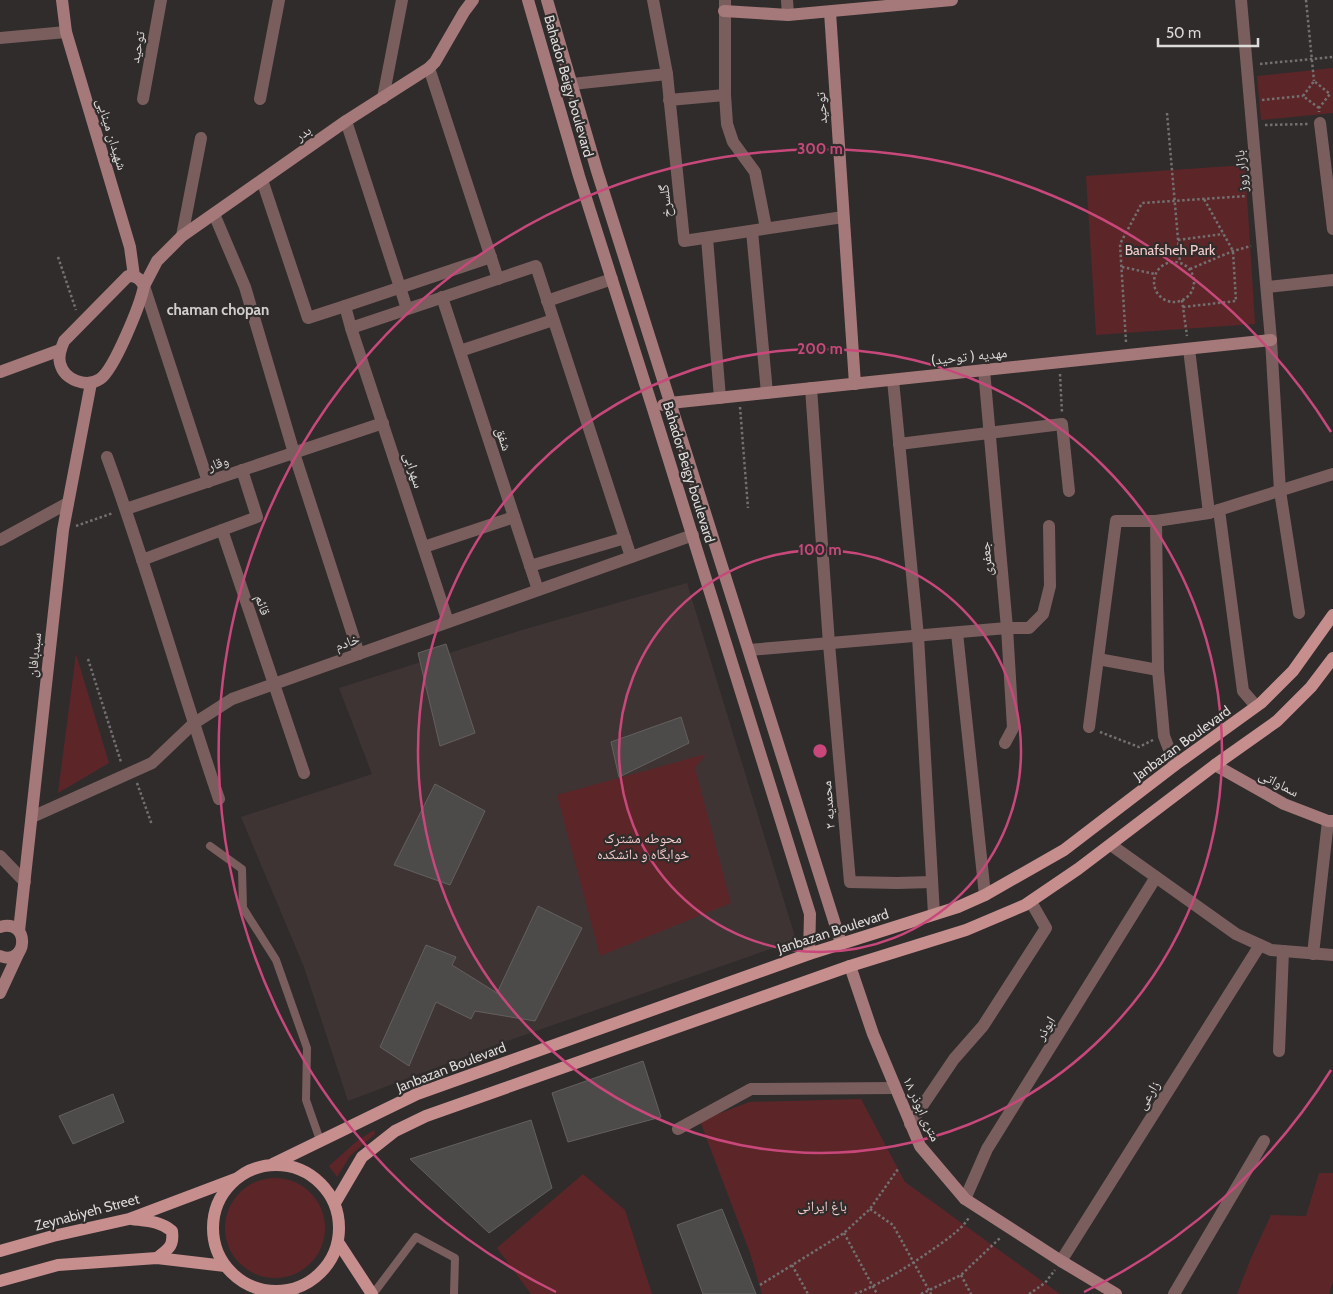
<svg xmlns="http://www.w3.org/2000/svg" width="1333" height="1294" font-family="Cabin,'Noto Naskh Arabic',sans-serif">
<style>
.built{fill:#3f3434}
.green{fill:#5c2629}
.building{fill:#4d4a4a;stroke:#646060}
.lines{fill:none;stroke-linecap:round;stroke-linejoin:round}
.path{stroke:#747070;stroke-width:2.5;stroke-dasharray:2.5 2.5;stroke-linecap:butt}
.lane{stroke:#7a5e5e;stroke-width:8}
.street{stroke:#7a5e5e;stroke-width:12}
.secondary{stroke:#a57979;stroke-width:12}
.primary{stroke:#c78e8e;stroke-width:12}
.ring{fill:none;stroke:#c9487b;stroke-width:2.5}
.labels{text-anchor:middle;dominant-baseline:central;stroke-width:4.5;stroke-linejoin:round;paint-order:stroke}
.street-label{font-size:14px;fill:#dddada;stroke:#302c2c}
.park-label{font-size:14px;fill:#f3cccb;stroke:#302c2c}
.neighbourhood-label{font-size:15px;font-weight:bold;fill:#d1cdcd;stroke:#302c2c}
.centre{fill:#c9487b;stroke:#302c2c;stroke-width:2.5}
.ring-label{font-size:15px;text-anchor:middle;font-weight:bold;fill:#c9487b;stroke:#302c2c;stroke-width:4.5;stroke-linejoin:round;paint-order:stroke}
</style>
<rect width="100%" height="100%" fill="#302c2c"/>
<polygon class="built" points="687,583 796,940 493,1046 348,1101 304,967 241,817 372,774 339,688 522,630"/>
<g class="green">
<polygon points="1333,68 1333,113 1261,120 1257,76"/>
<polygon points="1245,165 1255,324 1096,335 1086,176"/>
<polygon points="76,654 109,763 58,793"/>
<polygon points="706,754 695,768 731,903 600,956 557,795"/>
<polygon points="861,1099 905,1182 1060,1294 762,1294 750,1253 700,1121 749,1102"/>
<polygon points="374,1130 375,1134 350,1156 337,1177 329,1166 357,1141"/>
<polygon points="1319,1173 1333,1173 1333,1281 1329,1294 1237,1294 1251,1258 1271,1215 1306,1216"/>
<polygon points="583,1174 625,1210 652,1294 531,1294 497,1248"/>
<circle cx="275" cy="1228" r="50"/>
</g>
<g class="building">
<polygon points="446,644 475,733 440,746 418,653"/>
<polygon points="681,717 689,743 619,777 611,742"/>
<polygon points="435,784 485,811 450,885 394,865"/>
<polygon points="538,906 582,928 535,1021 475,1011 471,1019 436,1002 409,1066 380,1047 426,945 456,957 452,965 497,993"/>
<polygon points="643,1061 661,1117 568,1142 552,1093"/>
<polygon points="113,1094 124,1122 73,1144 59,1116"/>
<polygon points="531,1120 552,1188 489,1233 410,1159"/>
<polygon points="722,1209 756,1294 703,1294 677,1225"/>
</g>
<g class="lines">
<g class="path">
<polyline points="1306,0 1314,81"/>
<polyline points="1260,64 1333,57"/>
<polyline points="1262,100 1303,96"/>
<polyline points="1319,108 1303,96 1314,81 1330,94 1319,108 1319,112"/>
<polyline points="1167,113 1180,262"/>
<polyline points="1265,125 1309,124"/>
<polyline points="1178,240 1223,234"/>
<polyline points="58,257 76,310"/>
<circle cx="1174" cy="282" r="20"/>
<polyline points="1122,267 1155,274"/>
<polyline points="1190,269 1233,251 1251,246"/>
<polyline points="1182,300 1187,336"/>
<polyline points="1183,307 1236,301 1233,251 1204,199"/>
<polyline points="1126,342 1120,244 1142,203 1247,196"/>
<polyline points="1060,374 1062,413"/>
<polyline points="740,407 748,508"/>
<polyline points="76,526 113,513"/>
<polyline points="88,659 121,762"/>
<polyline points="1100,732 1139,747 1153,740"/>
<polyline points="137,783 152,825"/>
<polyline points="870,1209 893,1225 931,1294"/>
<polyline points="844,1233 877,1294"/>
<polyline points="792,1265 808,1294"/>
<polyline points="961,1275 971,1294"/>
<polyline points="760,1285 844,1233 870,1209 898,1169"/>
<path d="M 855,1294 C 885,1282 912,1264 939,1245 C 951,1236 962,1229 970,1216"/>
<polyline points="921,1294 961,1275 1000,1238"/>
<polyline points="1029,1294 1045,1283 1055,1270"/>
</g>
<g class="lane">
<polyline points="210,846 242,869 243,908 276,960 307,1048 306,1100 320,1140"/>
<polyline points="373,1294 416,1237 455,1258 454,1294"/>
</g>
<g class="street">
<polyline points="653,0 667,74 684,241 843,217"/>
<polyline points="725,0 725,95 727,124 733,142 755,172 766,228"/>
<polyline points="787,0 788,15"/>
<polyline points="1241,0 1271,340 1280,491 1299,613"/>
<polyline points="0,38 66,32"/>
<polyline points="429,68 498,279"/>
<polyline points="572,84 667,74"/>
<polyline points="383,98 402,0"/>
<polyline points="143,99 161,0"/>
<polyline points="260,99 279,0"/>
<polyline points="669,100 725,95"/>
<polyline points="346,121 407,309"/>
<polyline points="1320,123 1333,229"/>
<polyline points="262,180 308,318 345,306"/>
<polyline points="214,214 245,287 294,453 359,654"/>
<polyline points="752,231 767,393"/>
<polyline points="182,236 201,138"/>
<polyline points="707,238 720,398"/>
<polyline points="491,257 345,306 351,328 536,266 631,557"/>
<polyline points="144,286 208,482"/>
<polyline points="1267,287 1333,280"/>
<polyline points="442,297 538,590"/>
<polyline points="547,301 612,279"/>
<polyline points="351,328 448,622"/>
<polyline points="1189,349 1209,513"/>
<polyline points="460,351 553,320"/>
<polyline points="984,370 1007,628 1013,728 1005,743"/>
<polyline points="893,380 918,636 934,914"/>
<polyline points="811,388 829,644 850,882 897,883 932,882"/>
<polyline points="899,444 1062,424 1069,491"/>
<path d="M 107,457 C 148,569 180,685 219,799"/>
<polyline points="242,470 257,517 222,530 304,773"/>
<polyline points="126,509 383,423"/>
<polyline points="1219,510 1243,691 1256,706"/>
<polyline points="1156,521 1158,670 1164,736 1175,765"/>
<polyline points="0,540 66,504"/>
<polyline points="424,547 514,517"/>
<polyline points="142,560 222,530"/>
<polyline points="530,566 625,538"/>
<polyline points="957,633 985,895"/>
<polyline points="749,650 1007,628 1029,628 1043,614 1050,586 1049,526"/>
<polyline points="1098,659 1158,670"/>
<polyline points="1089,727 1116,521 1156,521 1209,513 1333,474"/>
<polyline points="32,817 152,763 193,724 232,699 693,535"/>
<polyline points="1111,845 1236,934 1271,950 1333,955"/>
<polyline points="0,856 25,882"/>
<polyline points="1313,954 1328,821"/>
<polyline points="1279,1051 1283,951"/>
<polyline points="910,1124 954,1059 983,1026 1046,928 1031,902"/>
<polyline points="678,1129 751,1089 895,1088"/>
<polyline points="965,1199 987,1149 1156,877"/>
<polyline points="1061,1261 1260,945"/>
<polyline points="293,1289 293,1294"/>
<polyline points="1174,1294 1264,1141"/>
</g>
<g class="secondary">
<polyline points="62,0 66,32 130,247 134,276"/>
<polyline points="528,0 579,176 653,409 810,914 809,954"/>
<polyline points="547,0 597,171 841,943"/>
<polyline points="724,11 788,15 952,0"/>
<polyline points="830,12 855,384"/>
<path d="M 128,276 C 136,276 140,278 144,286 C 141,303 114,370 100,379 C 86,388 64,380 60,363 C 58,356 61,348 64,341 Z"/>
<polyline points="144,286 157,261 182,236 346,121 429,68 435,62 464,12 473,0"/>
<polyline points="0,372 60,350"/>
<polyline points="663,405 670,403 1271,340"/>
<polyline points="1215,765 1284,804 1328,821 1333,821"/>
<path d="M 0,927 C 31,918 28,967 0,956"/>
<polyline points="19,931 63,530 91,383"/>
<polyline points="850,966 873,1034 920,1146 965,1199 1061,1261 1116,1294"/>
<polyline points="0,993 19,952"/>
</g>
<g class="primary">
<polyline points="273,1164 417,1094 809,954 958,907 985,895 1064,850 1175,765 1261,703 1293,671 1333,615"/>
<circle cx="276" cy="1228" r="63"/>
<polyline points="335,1203 362,1157 395,1131 426,1116 850,966 966,930 1025,905 1078,869 1215,765 1277,721 1311,687 1333,658"/>
<path d="M 132,1219 C 146,1221 160,1221 172,1231 C 174,1247 168,1249 157,1258"/>
<polyline points="338,1242 372,1294"/>
<polyline points="0,1251 53,1236 129,1219 235,1179"/>
<polyline points="0,1281 58,1265 157,1258 225,1266"/>
</g>
</g>
<g class="ring">
<circle cx="820" cy="751" r="201"/>
<circle cx="820" cy="751" r="402"/>
<path d="M1331 1070A602 602 0 0 1 1084 1292M556 1292A602 602 0 1 1 1331 432"/>
</g>
<g class="labels">
<g class="street-label">
<text transform="translate(137 47) rotate(-79)">توحید</text>
<text transform="translate(569 86) rotate(74)">Bahador Beigy boulevard</text>
<text transform="translate(821 108) rotate(-94)">توحید</text>
<text transform="translate(303 133) rotate(-35)">بدر</text>
<text transform="translate(112 134) rotate(73)">شهیدان مینایی</text>
<text transform="translate(1241 171) rotate(-95)">بازار روز</text>
<text transform="translate(665 201) rotate(-96)">گلسرخ</text>
<text transform="translate(969 356) rotate(-6)">مهدیه ( توحید)</text>
<text transform="translate(504 439) rotate(72)">شفق</text>
<text transform="translate(218 463) rotate(-19)">وقار</text>
<text transform="translate(414 470) rotate(72)">سهرابی</text>
<text transform="translate(689 472) rotate(73)">Bahador Beigy boulevard</text>
<text transform="translate(986 559) rotate(-95)">جعفری</text>
<text transform="translate(263 605) rotate(71)">قائم</text>
<text transform="translate(347 642) rotate(-20)">خادم</text>
<text transform="translate(34 655) rotate(-84)">سبدبافان</text>
<text transform="translate(1182 743) rotate(-36)">Janbazan Boulevard</text>
<text transform="translate(1279 783) rotate(27)">سماواتی</text>
<text transform="translate(828 805) rotate(-95)">محمدیه ۲</text>
<text transform="translate(833 931) rotate(-18)">Janbazan Boulevard</text>
<text transform="translate(1045 1028) rotate(-58)">ابوذر</text>
<text transform="translate(451 1067) rotate(-21)">Janbazan Boulevard</text>
<text transform="translate(1148 1095) rotate(-58)">زارعی</text>
<text transform="translate(922 1109) rotate(65)">۱۸ متری ابوذر</text>
<text transform="translate(87 1212) rotate(-15)">Zeynabiyeh Street</text>
</g>
<g class="park-label">
<text x="1170" y="250">Banafsheh Park</text>
<text x="643" y="838">محوطه مشترک<tspan x="643" dy="16">خوابگاه و دانشکده</tspan></text>
<text x="822" y="1206">باغ ایرانی</text>
</g>
<g class="neighbourhood-label">
<text x="218" y="310">chaman chopan</text>
</g>
</g>
<circle cx="820" cy="751" r="8" class="centre"/>
<g class="ring-label">
<text x="820" y="154">300 m</text>
<text x="820" y="354">200 m</text>
<text x="820" y="555">100 m</text>
</g>
<path d="M1158 38v8h100v-8" fill="none" stroke="#dddada" stroke-width="2.5"/>
<text x="1166" y="38" font-size="15" fill="#dddada" stroke="#302c2c" stroke-width="4" paint-order="stroke">50 m</text>
</svg>
